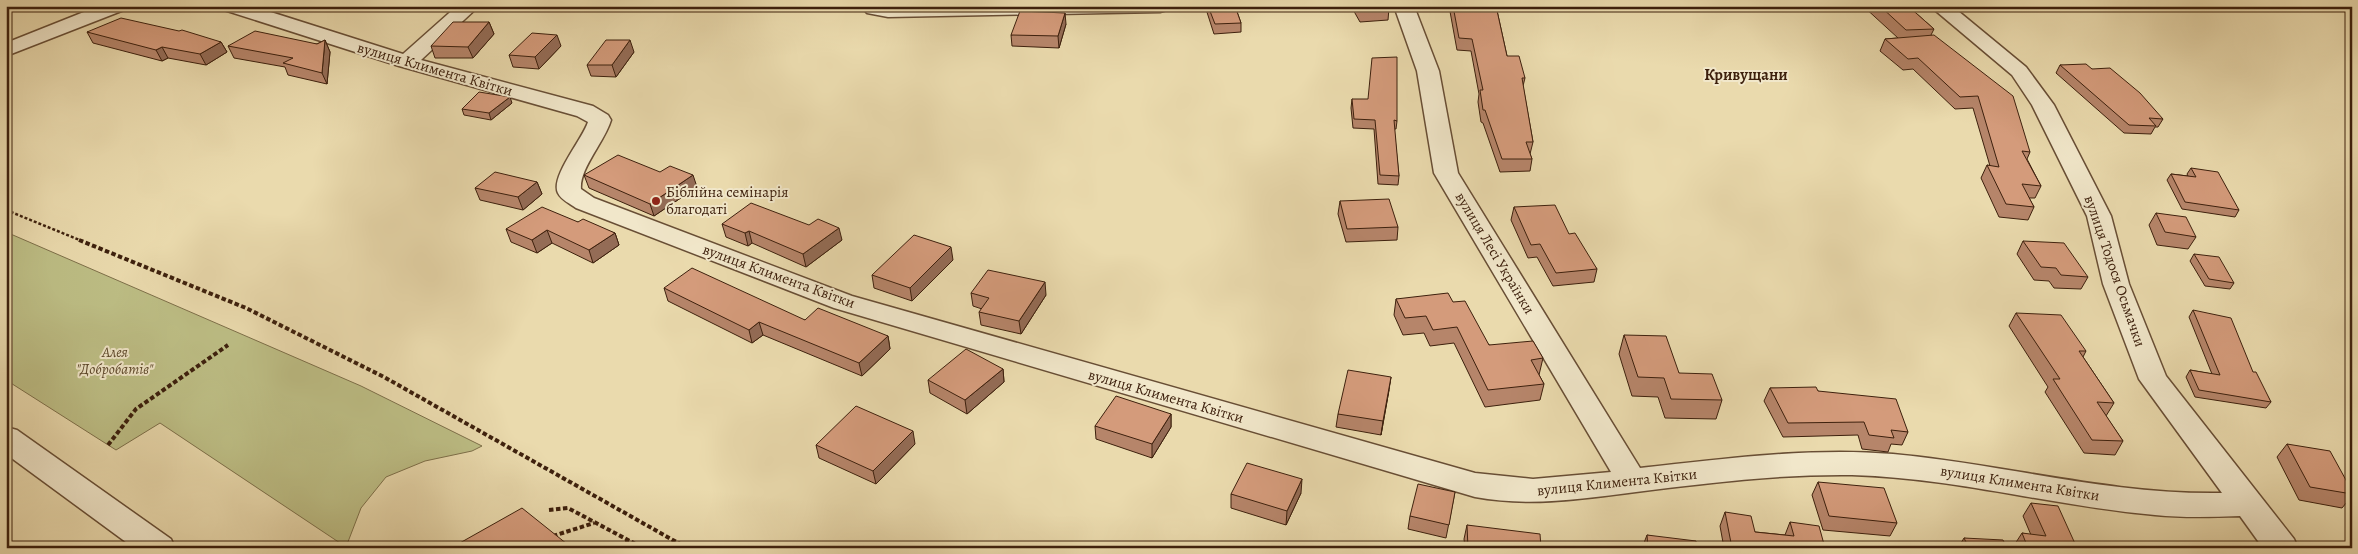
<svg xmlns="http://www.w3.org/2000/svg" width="2358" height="554" font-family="Alegreya,serif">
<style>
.green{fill:#bdbe85;stroke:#7d6f49}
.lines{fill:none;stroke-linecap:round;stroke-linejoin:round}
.minor-casing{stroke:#684e35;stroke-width:3}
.path-far1{stroke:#3d200d;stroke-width:2.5;stroke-dasharray:3 2;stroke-linecap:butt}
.path{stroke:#3d200d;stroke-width:4;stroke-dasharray:4.5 2.5;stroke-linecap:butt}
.minor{fill:#f1e7ca;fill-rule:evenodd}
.wall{fill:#b6856a;stroke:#3d200d}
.shaded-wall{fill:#946c56;stroke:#3d200d}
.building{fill:#d49b7b;stroke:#3d200d}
.poi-dot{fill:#8f2418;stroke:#f1e7ca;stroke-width:2}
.labels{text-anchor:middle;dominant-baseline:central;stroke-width:4;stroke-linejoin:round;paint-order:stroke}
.street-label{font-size:15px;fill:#3d200d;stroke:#f1e7ca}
.poi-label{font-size:15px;fill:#3d200d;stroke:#f1e7ca;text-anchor:start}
.park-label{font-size:15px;font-style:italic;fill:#5d482b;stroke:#f1e7ca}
.neighbourhood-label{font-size:16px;font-weight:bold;fill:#3d200d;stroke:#f1e7ca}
</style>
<rect width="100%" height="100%" fill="#eadaad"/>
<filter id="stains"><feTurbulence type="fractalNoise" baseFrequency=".004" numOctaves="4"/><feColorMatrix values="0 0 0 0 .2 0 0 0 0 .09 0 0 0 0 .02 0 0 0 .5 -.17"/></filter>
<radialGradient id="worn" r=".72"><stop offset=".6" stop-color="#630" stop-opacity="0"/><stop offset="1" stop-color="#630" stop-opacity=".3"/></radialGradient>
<polygon class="green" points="6,232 361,386 482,446 472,451 425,461 386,477 361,508 346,547 160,423 116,450 6,380"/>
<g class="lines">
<defs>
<g id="minor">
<polygon points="99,6 127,6 124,10 6,56 6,43"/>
<path d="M 221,6 L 252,6 L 403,54 L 457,6 L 479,6 L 421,60 L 593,106 L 608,115 L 611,120 C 605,141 579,169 581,189 L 594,198 L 852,296 L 1475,473 L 1533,479 L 1611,472 L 1434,173 L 1417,71 L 1394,6 L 1414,6 L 1439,71 L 1458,173 L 1640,468 C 1724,459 1809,447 1893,454 C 2003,464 2111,495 2222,493 L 2139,379 L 2103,284 L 2087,216 L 2032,105 L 2012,75 L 1930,6 L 1952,6 L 2026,67 L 2054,105 L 2111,216 L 2129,284 L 2166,376 L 2294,539 L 2298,548 L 2263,548 L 2240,516 C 2212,517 2183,518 2155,515 C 2053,506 1955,478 1852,475 C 1780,474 1708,483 1636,492 C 1582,499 1529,507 1475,497 L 834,308 L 576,208 C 571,204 561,200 558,193 C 550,177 582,140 588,122 L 577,116 L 399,66 L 224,10 Z"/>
<polygon points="861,6 1170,6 1167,10 1160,12 888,17 867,13"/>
<polygon points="6,427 17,430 171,539 175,548 134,548 6,454"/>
</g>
</defs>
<use href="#minor" class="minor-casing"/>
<polyline class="path-far1" points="6,210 82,241"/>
<g class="path">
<polyline points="79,240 246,308 384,377 687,548"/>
<polyline points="108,445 136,409 228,345"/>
<polyline points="549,510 568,508 643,548"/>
<polyline points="553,536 594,523"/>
<polyline points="627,539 627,548"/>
</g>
<use href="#minor" class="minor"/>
</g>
<g class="wall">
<polygon points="1205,6 1235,6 1241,23 1241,32 1214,34"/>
<polygon points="1351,6 1388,6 1389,8 1388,20 1360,22"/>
<polygon points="1449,6 1496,6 1507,56 1525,78 1523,86 1533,142 1530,154 1532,159 1530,171 1500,172 1483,123 1481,122 1478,102 1479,94 1471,51 1457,50"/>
<polygon points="1863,6 1908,6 1934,29 1931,35 2030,152 2027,159 2041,186 2035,198 2029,198 2034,207 2028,220 1999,217 1981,178 1987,165 1990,166 1973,108 1955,109 1913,69 1903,70 1880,51 1885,39 1898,38"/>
<polygon points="489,22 494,34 473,58 435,58 431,46"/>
<polygon points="1066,24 1059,48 1012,46 1011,35"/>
<polygon points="87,32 221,42 227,52 206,65 168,58 162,61 93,43"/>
<polygon points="325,40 330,52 327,84 288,75 285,67 234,58 228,46 317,44"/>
<polygon points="561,46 539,69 513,67 509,55"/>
<polygon points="634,52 616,77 591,76 587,65"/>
<polygon points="2060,65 2092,69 2163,119 2158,127 2155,127 2151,134 2124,133 2056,73"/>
<polygon points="1352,99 1397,121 1396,129 1394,129 1399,176 1398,185 1378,184 1374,129 1353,128 1351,108"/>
<polygon points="512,103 491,120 464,115 462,109"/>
<polygon points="2191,168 2239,210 2235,217 2182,209 2167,180 2171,174 2188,176 2187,174"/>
<polygon points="584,175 697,187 654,216 589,188"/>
<polygon points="537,182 542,194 523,210 480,200 475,188"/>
<polygon points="1340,201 1398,227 1397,240 1346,242 1338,214"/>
<polygon points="1514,207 1569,234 1597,269 1594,282 1553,286 1537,257 1528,258 1511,220"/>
<polygon points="2156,213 2196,237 2188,249 2157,245 2149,225"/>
<polygon points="578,222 615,233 619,245 593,263 552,243 537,253 511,242 506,229"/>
<polygon points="722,224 842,240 806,267 752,243 748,246 726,237"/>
<polygon points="2023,241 2088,277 2081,289 2054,288 2049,281 2034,280 2017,254"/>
<polygon points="2194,254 2234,283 2230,289 2205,286 2190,261"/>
<polygon points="953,260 912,301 874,288 872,275"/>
<polygon points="664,288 805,320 888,336 890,349 862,376 763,335 752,343 668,301"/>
<polygon points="971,293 1046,295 1021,334 981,325 979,312 982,309 973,306"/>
<polygon points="1396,299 1453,302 1489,345 1543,358 1539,375 1544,384 1540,400 1485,407 1454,343 1430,346 1424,333 1403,335 1394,315"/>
<polygon points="2193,310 2253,372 2271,402 2266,408 2195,397 2186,377 2190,370 2212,374 2189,317"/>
<polygon points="2016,313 2086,351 2083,357 2114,403 2106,416 2123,441 2115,455 2084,453 2045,392 2048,387 2009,326"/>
<polygon points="1624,335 1679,373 1722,400 1716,419 1665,418 1658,397 1632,396 1619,354"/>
<polygon points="1003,369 1004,382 967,414 930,393 928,380"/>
<polygon points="1770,388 1818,391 1908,432 1902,445 1891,444 1888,452 1862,449 1858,435 1783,437 1764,401"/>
<polygon points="1389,390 1381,435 1336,427 1338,414"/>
<polygon points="1171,414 1171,427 1152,458 1096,439 1095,426"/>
<polygon points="915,444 876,484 819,458 816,445"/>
<polygon points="2287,444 2352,491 2352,496 2342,508 2299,500 2277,457"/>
<polygon points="1818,482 1897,523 1890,536 1823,530 1812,495"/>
<polygon points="1455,492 1446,538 1408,529 1410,516"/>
<polygon points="1301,493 1286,525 1231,508 1231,494"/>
<polygon points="2031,503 2077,548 2014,548 2013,547 2022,533 2031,535 2023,516"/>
<polygon points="1725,512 1755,532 1785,535 1790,522 1825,548 1724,548 1720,526"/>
<polygon points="1467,525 1541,548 1465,548 1464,539"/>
<polygon points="1647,535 1697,548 1642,548"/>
<polygon points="1964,538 2007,548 1958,548"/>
</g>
<g class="shaded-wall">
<polygon points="1065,13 1066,24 1059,48 1058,36"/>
<polygon points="489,22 494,34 473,58 468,47"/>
<polygon points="557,35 561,46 539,69 535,57"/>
<polygon points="325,40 330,52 327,84 322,73"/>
<polygon points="630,40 634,52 616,77 612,65"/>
<polygon points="221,42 227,52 206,65 200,54"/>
<polygon points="162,47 168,58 162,61 156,50"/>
<polygon points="510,97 512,103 491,120 489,113"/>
<polygon points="693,175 697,187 654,216 650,204"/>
<polygon points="537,182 542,194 523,210 518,197"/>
<polygon points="839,228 842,240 806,267 803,254"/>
<polygon points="547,230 552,243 537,253 532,240"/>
<polygon points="749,231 752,243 748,246 745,233"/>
<polygon points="615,233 619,245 593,263 589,250"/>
<polygon points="951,247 953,260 912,301 910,288"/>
<polygon points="1045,282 1046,295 1021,334 1019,321"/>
<polygon points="759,322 763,335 752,343 749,330"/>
<polygon points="888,336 890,349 862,376 859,363"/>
<polygon points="1003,369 1004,382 967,414 965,400"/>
<polygon points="1391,377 1389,390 1381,435 1383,421"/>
<polygon points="1171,414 1171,427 1152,458 1152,444"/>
<polygon points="913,431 915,444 876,484 873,471"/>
<polygon points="1302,479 1301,493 1286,525 1287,511"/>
</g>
<g class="building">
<polygon points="1208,6 1235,6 1241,23 1215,24"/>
<polygon points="1359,6 1388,6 1389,8 1361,11"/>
<polygon points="1453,6 1496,6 1507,56 1519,56 1525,78 1522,78 1533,142 1526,142 1532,159 1502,159 1485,110 1483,110 1480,90 1483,90 1472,39 1459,38"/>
<polygon points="1880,6 1908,6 1934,29 1906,30"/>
<polygon points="1020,11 1065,13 1058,36 1011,35"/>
<polygon points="121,18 179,31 182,30 221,42 200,54 162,47 156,50 87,32"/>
<polygon points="453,22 489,22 468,47 431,46"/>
<polygon points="255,31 317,44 325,40 322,73 283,63 293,58 228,46"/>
<polygon points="532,33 557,35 535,57 509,55"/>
<polygon points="1934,35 2013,96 2030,152 2022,151 2041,186 2022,184 2034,207 2006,204 1987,165 1999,167 1978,96 1960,97 1918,58 1908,59 1885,39"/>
<polygon points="606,40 630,40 612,65 587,65"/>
<polygon points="1397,57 1397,121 1394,120 1399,176 1380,175 1375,120 1354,119 1352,99 1368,99 1372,58"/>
<polygon points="2086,64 2092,69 2110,68 2140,93 2163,119 2149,118 2156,126 2129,125 2060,65"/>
<polygon points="479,92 510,97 489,113 462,109"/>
<polygon points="618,155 660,172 670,166 693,175 650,204 584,175"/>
<polygon points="2191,168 2218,172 2239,210 2185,202 2171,174 2196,177"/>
<polygon points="495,172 537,182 518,197 475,188"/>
<polygon points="1389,199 1398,227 1347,229 1340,201"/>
<polygon points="751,203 809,225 818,219 839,228 803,254 749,231 745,233 722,224"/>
<polygon points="1555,205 1569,234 1575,233 1597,269 1556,273 1540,244 1531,245 1514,207"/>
<polygon points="542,207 578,222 583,219 615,233 589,250 547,230 532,240 506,229"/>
<polygon points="2156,213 2186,217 2196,237 2165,232"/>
<polygon points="914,235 951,247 910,288 872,275"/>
<polygon points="2023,241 2064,243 2088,277 2061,275 2056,268 2041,267"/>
<polygon points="2194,254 2219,257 2234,283 2209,279"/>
<polygon points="692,268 805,320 818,308 888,336 859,363 759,322 749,330 664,288"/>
<polygon points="988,270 1045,282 1019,321 979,312 989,298 971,293"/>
<polygon points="1448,293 1453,302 1465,301 1489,345 1533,341 1543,358 1531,360 1544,384 1488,390 1457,327 1433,330 1426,316 1405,318 1396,299"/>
<polygon points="2193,310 2231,318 2253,372 2256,372 2271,402 2199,390 2190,370 2220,375"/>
<polygon points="2016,313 2061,315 2086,351 2079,351 2114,403 2097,402 2123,441 2092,440 2053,379 2060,379"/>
<polygon points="1624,335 1666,336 1679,373 1712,374 1722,400 1671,399 1664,378 1638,377"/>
<polygon points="966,349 1003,369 965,400 928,380"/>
<polygon points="1348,370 1391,377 1383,421 1338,414"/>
<polygon points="1816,387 1818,391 1896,399 1908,432 1891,430 1894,438 1869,435 1864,422 1788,423 1770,388"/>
<polygon points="1116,396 1171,414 1152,444 1095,426"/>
<polygon points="856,406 913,431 873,471 816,445"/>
<polygon points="2287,444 2330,451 2352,491 2352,494 2310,487"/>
<polygon points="1247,463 1302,479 1287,511 1231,494"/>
<polygon points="1818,482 1884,488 1897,523 1829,516"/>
<polygon points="1418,484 1455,492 1449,525 1410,516"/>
<polygon points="2031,503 2058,506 2077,548 2028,548 2022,533 2046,536"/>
<polygon points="522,508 572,548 462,548 458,544"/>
<polygon points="1725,512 1751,516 1755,532 1794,536 1790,522 1819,526 1825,548 1732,548"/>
<polygon points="1467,525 1540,534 1541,548 1468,548"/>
<polygon points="1647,535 1696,541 1697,548 1648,548"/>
<polygon points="1964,538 2003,540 2007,548 1969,548"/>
</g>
<circle class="poi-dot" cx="656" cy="201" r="5"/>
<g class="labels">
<g class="street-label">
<text transform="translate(435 69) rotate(16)">вулиця Климента Квітки</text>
<text transform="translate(1495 253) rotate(59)">вулиця Лесі Українки</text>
<text transform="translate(2115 271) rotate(71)">вулиця Тодося Осьмачки</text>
<text transform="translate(779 276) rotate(20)">вулиця Климента Квітки</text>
<text transform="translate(1166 396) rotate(16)">вулиця Климента Квітки</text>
<text transform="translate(1617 482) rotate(-6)">вулиця Климента Квітки</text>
<text transform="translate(2020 483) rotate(9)">вулиця Климента Квітки</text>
</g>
<g class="poi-label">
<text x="666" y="192">Біблійна семінарія<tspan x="666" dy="17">благодаті</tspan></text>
</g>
<g class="park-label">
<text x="115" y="352">Алея<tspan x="115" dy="17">"Добробатів"</tspan></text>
</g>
<g class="neighbourhood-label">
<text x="1746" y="75">Кривущани</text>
</g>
</g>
<rect width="2358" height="554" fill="none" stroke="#eadaad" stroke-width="25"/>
<rect x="8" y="8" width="2343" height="539" fill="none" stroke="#3d200d" stroke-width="2.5"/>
<rect x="12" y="12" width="2333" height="529" fill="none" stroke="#3d200d"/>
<rect width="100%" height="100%" filter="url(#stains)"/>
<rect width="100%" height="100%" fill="url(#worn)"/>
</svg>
